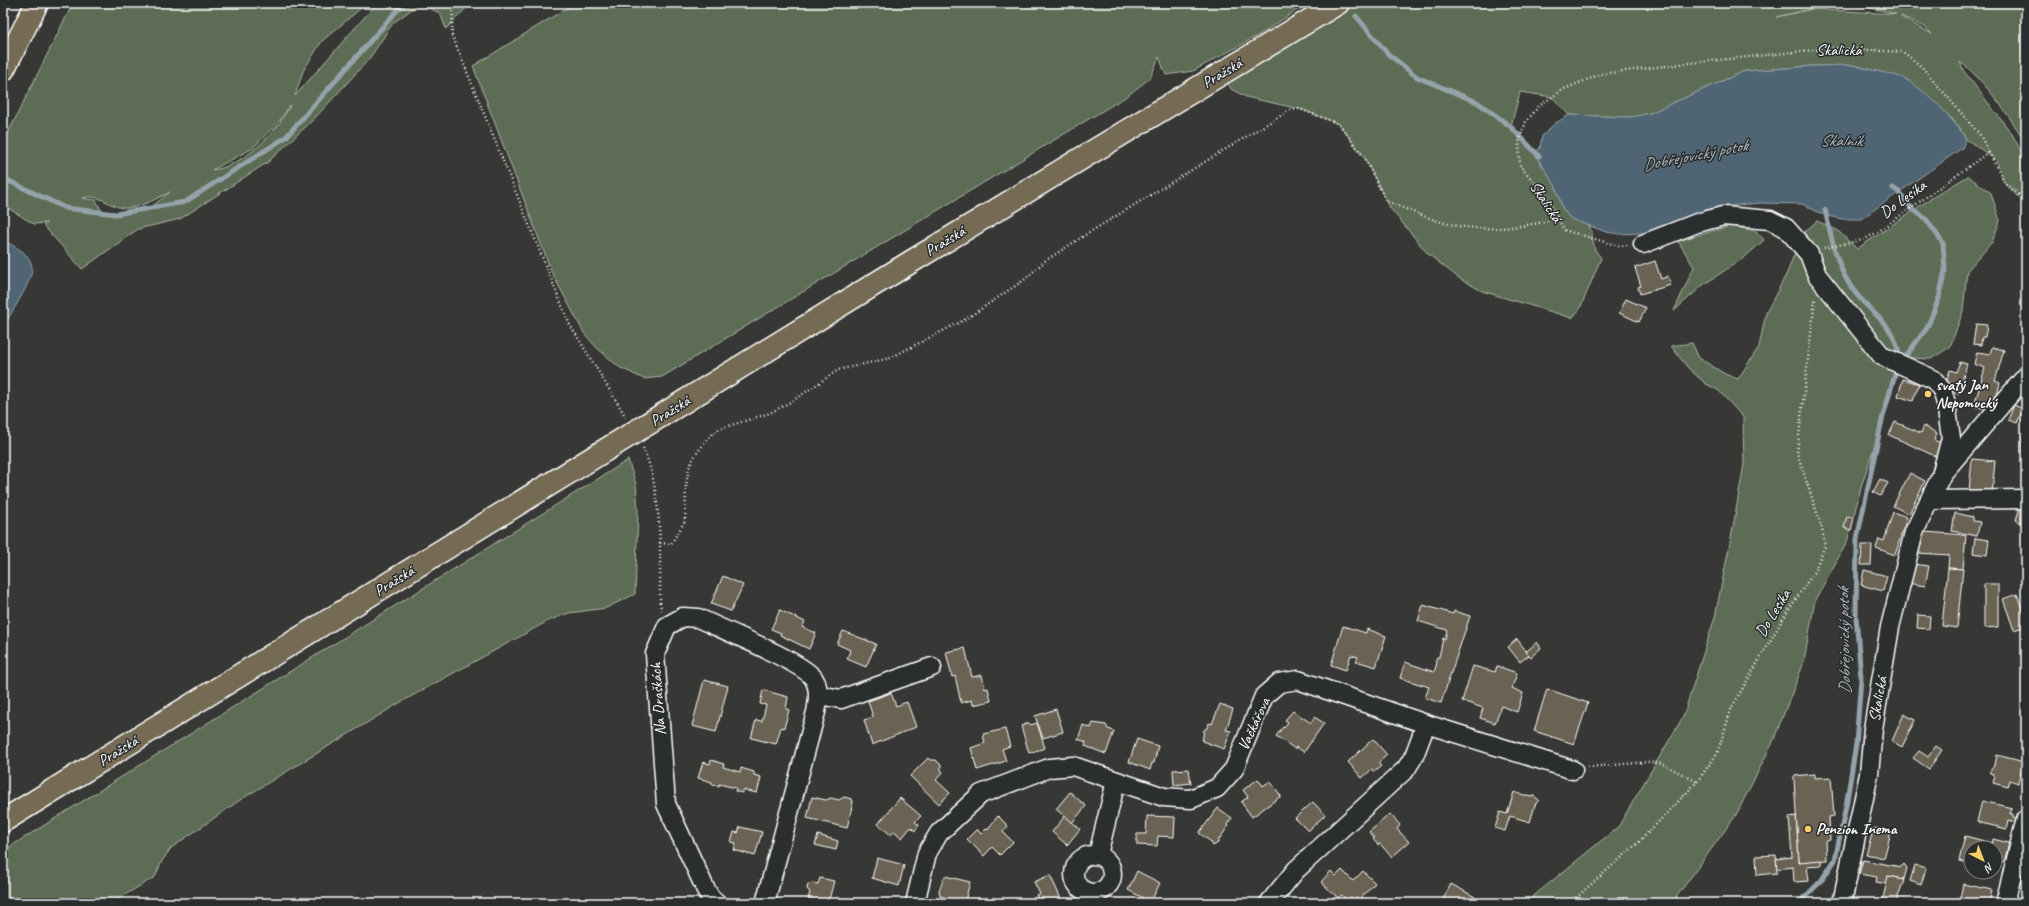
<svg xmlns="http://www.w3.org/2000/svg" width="2029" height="906" font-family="Caveat,sans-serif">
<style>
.green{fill:#5d6c54;stroke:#aeb6aa;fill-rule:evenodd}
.water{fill:#4f6573;stroke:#95a3ab}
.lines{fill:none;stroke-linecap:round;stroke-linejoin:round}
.stream{stroke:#95a3ab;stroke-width:5}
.building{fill:#6b6252;stroke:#fff}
.minor-casing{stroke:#fff;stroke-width:21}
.major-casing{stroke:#fff;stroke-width:25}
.highway-casing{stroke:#fff;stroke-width:25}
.path{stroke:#fff;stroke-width:2.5;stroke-dasharray:1 3;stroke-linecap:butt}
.minor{stroke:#2a2d2e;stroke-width:18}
.major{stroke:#746b52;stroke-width:22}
.highway{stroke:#746b52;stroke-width:22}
.poi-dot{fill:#ffd166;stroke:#2a2d2e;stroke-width:1.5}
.labels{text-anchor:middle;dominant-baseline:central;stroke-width:3;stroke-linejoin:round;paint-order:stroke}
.street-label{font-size:16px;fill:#fff;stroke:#2a2d2e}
.poi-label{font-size:16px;font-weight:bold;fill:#fff;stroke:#2a2d2e;text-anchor:start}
.water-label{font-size:17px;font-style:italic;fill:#b0bac0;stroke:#2a2d2e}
</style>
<rect width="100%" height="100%" fill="#373835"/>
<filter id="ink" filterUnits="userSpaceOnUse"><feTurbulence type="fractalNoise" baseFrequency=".025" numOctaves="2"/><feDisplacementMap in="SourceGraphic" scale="8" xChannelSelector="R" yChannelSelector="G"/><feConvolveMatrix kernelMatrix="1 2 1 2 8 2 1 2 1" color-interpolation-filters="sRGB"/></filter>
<g filter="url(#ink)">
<g class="green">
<path d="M 73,3 L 367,3 L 322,41 L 303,71 L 295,96 L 377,3 L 471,3 L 446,29 L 440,13 L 419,4 L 393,23 L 369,59 L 314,119 L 268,162 L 180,219 L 138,229 L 82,269 L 43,225 L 47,223 L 34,224 L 3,205 L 3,143 ZM 290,105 C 278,132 242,167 212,170 L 253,148 L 280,120 ZM 170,192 L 150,208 L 118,215 L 102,212 L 96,200 L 82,198 C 101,192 111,210 129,208 C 144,206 157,198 170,192 Z"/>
<polygon points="575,3 1308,3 1259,35 1193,71 1166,75 1159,57 1150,78 1127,96 662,377 644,379 619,367 596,347 584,333 552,273 473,66"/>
<path d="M 1357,3 L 2026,3 L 2026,144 C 2012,119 1983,78 1960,62 L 1963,70 L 2012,134 L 2026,161 L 2026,187 L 2018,197 L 2005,183 L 1996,160 L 1966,139 L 1958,125 L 1940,107 L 1906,79 L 1853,65 L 1813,66 L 1745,71 L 1650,113 L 1632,117 L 1569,115 L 1552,97 L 1520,92 L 1511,126 L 1534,153 L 1555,185 L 1563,209 L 1571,219 L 1590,226 L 1595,250 L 1601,258 L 1580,309 L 1572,318 L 1482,291 L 1460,279 L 1428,254 L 1390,208 L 1364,157 L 1339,124 L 1300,109 L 1246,97 L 1231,89 L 1227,82 ZM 1834,4 L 1858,5 L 1896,14 L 1812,9 L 1776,17 ZM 1901,16 L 1925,27 L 1932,34 L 1901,17 Z"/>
<polygon points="1968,176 1991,193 2000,221 1992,242 1967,271 1963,311 1950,347 1931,359 1897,357 1889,400 1862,484 1847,542 1815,600 1804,662 1772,744 1736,815 1672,903 1525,903 1618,827 1683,717 1715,617 1732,533 1744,464 1743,417 1718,390 1706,384 1688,368 1671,346 1692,343 1699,358 1725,374 1738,379 1759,347 1766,313 1787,273 1802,234 1817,221 1837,230 1857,249 1930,199"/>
<polygon points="1730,226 1756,231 1764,240 1745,257 1703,285 1674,311 1694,267 1678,241"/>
<polygon points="628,460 636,484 638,511 635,594 606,608 569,613 548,621 401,702 240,800 171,848 162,861 155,877 111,903 3,903 3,851"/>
</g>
<g class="water">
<path d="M 1853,65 C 1867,70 1898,74 1907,80 C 1928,92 1953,118 1966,139 L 1962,148 L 1861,219 L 1842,219 L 1824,215 L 1802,204 L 1761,203 L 1726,206 L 1692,215 L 1642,233 L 1619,234 L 1606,232 L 1571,219 L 1563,209 L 1555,185 L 1534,153 L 1540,148 L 1542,136 L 1554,124 L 1569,115 L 1632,117 L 1650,113 L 1745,71 L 1813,66 Z"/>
<path d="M 3,242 C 9,243 12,245 17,248 C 25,252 33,261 32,270 C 31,283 10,315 3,327 Z"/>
</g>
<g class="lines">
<g class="stream">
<polyline points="1356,16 1387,53 1417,77 1477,102 1510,126 1539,156"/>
<polyline points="3,178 65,208 116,214 185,202 286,137 401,6 407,3"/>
<polyline points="1893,188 1899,192 1911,208 1926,219 1943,243 1945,270 1939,298 1927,328 1905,357"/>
<path d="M 1825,210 C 1831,235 1835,260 1848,282 C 1863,310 1896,322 1899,356"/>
<polyline points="1799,903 1821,881 1835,860 1846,806 1856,744 1861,678 1856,616 1857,539 1882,420 1897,367"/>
</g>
</g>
<g class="building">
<polygon points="1655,261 1661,279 1668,276 1671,285 1640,294 1638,287 1641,286 1635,268"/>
<polygon points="1626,299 1646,308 1639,322 1619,313"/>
<polygon points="1976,324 1987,325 1985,337 1982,337 1981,345 1973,344"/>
<polygon points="1992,347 2004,350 1995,381 2000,383 1993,411 1974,406 1985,368 1974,364 1977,352 1990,354"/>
<polygon points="1960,362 1967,364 1958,394 1944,390 1950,370 1956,372"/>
<polygon points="1903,379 1919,384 1913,401 1898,396"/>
<polygon points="2014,405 2023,409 2017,423 2008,420"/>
<polygon points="1895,422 1921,433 1924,426 1937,433 1934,440 1943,444 1937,457 1889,435"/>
<polygon points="2022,437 2026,437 2026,471 2024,472"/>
<polygon points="1972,459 1995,461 1992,493 1969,491"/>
<polygon points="1910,473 1925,481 1909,514 1893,506"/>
<polygon points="1880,479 1888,483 1880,496 1873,492"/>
<polygon points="2020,507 2026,509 2026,525 2016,520"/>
<polygon points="1893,512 1907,517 1895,555 1876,548 1879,539 1884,541"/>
<polygon points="1955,513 1973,517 1973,521 1980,522 1977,536 1952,531"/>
<polygon points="1847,516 1854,518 1851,530 1844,528"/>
<polygon points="1924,532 1966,535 1963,569 1948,568 1949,555 1918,553"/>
<polygon points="1975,538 1989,540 1987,555 1973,553"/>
<polygon points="1862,545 1872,545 1871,565 1861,565"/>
<polygon points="1910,564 1929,566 1925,586 1907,583"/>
<polygon points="1948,568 1963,569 1957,628 1942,626"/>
<polygon points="1864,570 1887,576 1883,591 1861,585"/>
<polygon points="723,576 743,585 731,611 711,604"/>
<polygon points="1984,584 1998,584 1998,627 1984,628"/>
<polygon points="2017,594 2026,620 2026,626 2014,630 2003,599"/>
<polygon points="1423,605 1453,614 1454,611 1470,616 1441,703 1425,698 1429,687 1400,678 1405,662 1434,672 1437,663 1435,662 1437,657 1439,657 1443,638 1445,639 1447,630 1418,621"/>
<polygon points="780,610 805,622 802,627 816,633 809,649 780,635 781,633 771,629"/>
<polygon points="1918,615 1930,616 1929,629 1917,628"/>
<polygon points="1343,626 1366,633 1367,629 1386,636 1376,667 1356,661 1358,657 1351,655 1346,670 1331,665"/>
<polygon points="843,631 876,644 866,667 847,659 850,650 837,644"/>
<polygon points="1517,639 1529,655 1520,662 1508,647"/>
<polygon points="1537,642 1541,648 1531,657 1526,652"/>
<polygon points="965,648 972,677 982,675 985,689 988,688 991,701 973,705 972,700 961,703 955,676 952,677 946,652"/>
<polygon points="1473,666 1495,672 1497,666 1517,673 1512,688 1523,693 1517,712 1501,706 1495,723 1480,718 1483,708 1462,701"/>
<polygon points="704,680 728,686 716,732 692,726"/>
<polygon points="1547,689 1588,703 1574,744 1534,731"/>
<polygon points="763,690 788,697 786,709 789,710 784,728 781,727 776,744 751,738 756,720 762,721 766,705 760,704"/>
<polygon points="891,693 896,706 907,702 916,727 872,745 864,720 873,717 868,701"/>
<polygon points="1220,704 1233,709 1226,730 1231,731 1224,749 1202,741 1204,730 1207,728 1209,723 1212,724"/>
<polygon points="1056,709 1063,732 1043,738 1035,716"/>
<polygon points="1293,711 1311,723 1314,717 1324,723 1304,752 1296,747 1295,749 1276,736 1283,727 1284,728 1288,722 1285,720"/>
<polygon points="1904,714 1915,720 1902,747 1892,741"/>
<polygon points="1029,723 1031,725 1037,723 1045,748 1029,753 1021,726"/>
<polygon points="1093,723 1106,725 1108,729 1114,731 1106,754 1085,746 1086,742 1078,739 1083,725 1091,728"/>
<polygon points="1005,729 1010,746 1002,749 1006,761 977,770 971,748 985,743 983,734"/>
<polygon points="1137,739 1158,746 1154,763 1152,763 1150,770 1129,762"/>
<polygon points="1373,739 1387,755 1378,763 1381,766 1374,772 1372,769 1362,778 1348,762"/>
<polygon points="1936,746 1942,750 1929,769 1913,758 1919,751 1928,757"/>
<polygon points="1997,755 2024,762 2018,783 2010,780 2008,787 1993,783 1995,776 1989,772 1995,765"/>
<polygon points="928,758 930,760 936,760 941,765 941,770 943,772 936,780 950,793 939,804 910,776"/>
<polygon points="711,760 724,764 723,767 740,772 741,768 754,772 754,775 761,777 757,793 743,790 742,793 735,791 736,788 719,784 719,786 712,784 712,782 698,778 703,762 710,764"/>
<polygon points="1189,769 1191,783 1174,785 1173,770"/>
<polygon points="1815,774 1815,778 1831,777 1834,816 1829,817 1830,840 1826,841 1827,860 1799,862 1794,779 1794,776"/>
<polygon points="1258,779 1263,786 1270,781 1281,796 1252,817 1241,802 1248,797 1243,790"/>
<polygon points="1070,792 1086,806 1072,823 1056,809"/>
<polygon points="1514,792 1531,797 1534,796 1539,800 1535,805 1530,822 1510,816 1505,831 1495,828 1500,812 1507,814"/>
<polygon points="812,797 826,800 831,798 839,800 844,797 852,799 853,802 847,828 807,818"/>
<polygon points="900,798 921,816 915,822 919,825 915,831 911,827 902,838 894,831 891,835 878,824"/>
<polygon points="1982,801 2012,808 2010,814 2013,814 2013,817 2016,818 2015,822 2009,820 2007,829 1977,822"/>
<polygon points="1313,802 1325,815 1308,831 1295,818"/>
<polygon points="1218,808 1232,818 1227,824 1229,825 1218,841 1218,843 1213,846 1211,842 1199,833"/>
<polygon points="1390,814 1400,825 1397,829 1409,842 1392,857 1380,844 1378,845 1373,839 1374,838 1369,832"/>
<polygon points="998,816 1008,826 1003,832 1013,842 1000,855 992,847 984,856 967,839 977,829 981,834 986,829 987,830"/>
<polygon points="1065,816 1080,829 1067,845 1052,832"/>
<polygon points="1147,816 1175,817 1174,837 1158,836 1157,846 1137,845 1137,834 1146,834"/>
<polygon points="1796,816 1799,862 1821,860 1821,866 1807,867 1809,881 1794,882 1793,867 1776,869 1776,859 1792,857 1789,817"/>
<polygon points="740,827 762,832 755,856 734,850 736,843 731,842 734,832 738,833"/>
<polygon points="1874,828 1891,832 1884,858 1866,854"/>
<polygon points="818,835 838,841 836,850 815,845"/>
<polygon points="1965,836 1992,843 1993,839 2009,843 2004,862 1995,860 1995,848 1971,848 1971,864 1959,861"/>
<polygon points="2026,854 2026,872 2021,870"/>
<polygon points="1776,855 1777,873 1757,875 1756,856"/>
<polygon points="877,858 904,865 899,886 872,878"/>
<polygon points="1863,860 1901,867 1904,864 1907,868 1904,879 1888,876 1887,884 1876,882 1877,877 1859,874"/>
<polygon points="1915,865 1926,868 1921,885 1910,881"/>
<polygon points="1342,870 1353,881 1363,871 1375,883 1357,902 1351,897 1347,901 1342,895 1338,898 1321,882 1331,871 1336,876"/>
<polygon points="1137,871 1160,883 1151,901 1154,903 1141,903 1143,898 1128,890"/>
<polygon points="1050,875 1063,903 1040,903 1036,895 1040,894 1034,882"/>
<polygon points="945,876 970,882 965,901 973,903 964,903 940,896 939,890"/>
<polygon points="1888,876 1904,879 1896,903 1882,903"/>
<polygon points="820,878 834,881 828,903 810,903 811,900 808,899 810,892 807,889 808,884 813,883 818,884"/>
<polygon points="1451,884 1475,897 1474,899 1481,903 1441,903"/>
<polygon points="1963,884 1992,890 1989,903 1959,903"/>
<polygon points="1853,899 1870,903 1852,903"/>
</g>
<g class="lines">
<defs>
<g id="minor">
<polyline points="1643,244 1697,223 1723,216 1770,220 1786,228 1809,254 1817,275 1882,356 1933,379 1942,390 1946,403 1951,438 1942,472"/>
<polyline points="1930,500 2026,499"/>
<polyline points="819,695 841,699 932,667"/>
<circle cx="1093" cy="874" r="19"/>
<polyline points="1098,855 1116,781"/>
<path d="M 717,903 L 711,898 L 706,890 L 666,804 L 655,654 L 667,626 L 683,617 L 698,618 C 719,628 805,663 814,679 C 820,689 818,701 816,712 L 765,903"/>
<polyline points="915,903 927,853 939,833 981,794 1049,768 1073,766 1164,797 1191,799 1217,788 1234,769 1264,696 1279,683 1298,680 1426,724 1573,770"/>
<polyline points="1269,903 1296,870 1406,769 1414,756 1426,724"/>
<polyline points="1842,903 1869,774 1873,729 1890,627 1914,532 1942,474 2026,376"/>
<polyline points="2005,903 2026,819"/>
</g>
<polyline id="major" points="3,821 909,263 1338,3"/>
<polyline id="highway" points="3,70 37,3"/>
</defs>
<use href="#minor" class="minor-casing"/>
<use href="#major" class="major-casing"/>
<use href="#highway" class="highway-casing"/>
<g class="path">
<polyline points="453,3 452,35 569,323 626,417"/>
<polyline points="1627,245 1619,246 1564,230 1545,194 1520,166 1519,142 1522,132 1526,122 1539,106 1564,89 1601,74 1681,64 1833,48 1903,52 1922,67 1980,135 2005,183 2026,200"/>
<polyline points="1824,248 1863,240 1876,233 1989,152"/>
<path d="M 643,448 C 663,492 660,556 660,604 L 662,610"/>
<path d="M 660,543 L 671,544 L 685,521 L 686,486 L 689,468 L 694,457 L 708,438 L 719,429 L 770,413 L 794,400 L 838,370 L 890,358 L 966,319 L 1024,280 L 1045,261 L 1085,235 L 1290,110 L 1300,109 L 1339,124 L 1364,157 L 1386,201 C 1404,208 1422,216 1441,222 C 1479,233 1519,228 1557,219"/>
<polyline points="1588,767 1649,762 1663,764 1697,782"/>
<polyline points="1570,903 1639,842 1697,782 1717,754 1732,707 1784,617 1814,572 1825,546 1822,528 1797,453 1815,299"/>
</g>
<use href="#minor" class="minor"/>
<use href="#major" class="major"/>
<use href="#highway" class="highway"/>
</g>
</g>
<g class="poi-dot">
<circle cx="1928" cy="394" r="4"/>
<circle cx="1808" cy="829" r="4"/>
</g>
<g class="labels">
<g class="street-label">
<text x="1839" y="50">Skalická</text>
<text transform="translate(1222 73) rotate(-31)">Pražská</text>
<text transform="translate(1903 199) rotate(-36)">Do Lesíka</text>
<text transform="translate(1546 202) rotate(57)">Skalická</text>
<text transform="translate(945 241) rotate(-31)">Pražská</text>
<text transform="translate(670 411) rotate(-32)">Pražská</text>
<text transform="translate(394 581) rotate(-32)">Pražská</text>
<text transform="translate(1773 613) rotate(-58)">Do Lesíka</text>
<text transform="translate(658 699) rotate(-94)">Na Draškách</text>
<text transform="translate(1878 699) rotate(-80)">Skalická</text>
<text transform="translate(1254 724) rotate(-65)">Vačkářova</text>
<text transform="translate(118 751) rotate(-32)">Pražská</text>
</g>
<g class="poi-label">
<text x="1936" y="385">svatý Jan<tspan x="1936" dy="18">Nepomucký</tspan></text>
<text x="1816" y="829">Penzion Inema</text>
</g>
<g class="water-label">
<text x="1841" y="140">Skalník</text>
<text transform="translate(1695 155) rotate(-11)">Dobřejovický potok</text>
<text transform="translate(1844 641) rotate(-91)">Dobřejovický potok</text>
</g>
</g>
<rect width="2029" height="906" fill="none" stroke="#2a2d2e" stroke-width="16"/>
<rect x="8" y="8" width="2013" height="890" fill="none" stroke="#fff" stroke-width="1.5" filter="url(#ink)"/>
<g transform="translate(1983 860) rotate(138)"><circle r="19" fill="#2a2d2e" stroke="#7f8182"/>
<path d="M0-3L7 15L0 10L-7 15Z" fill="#ffd166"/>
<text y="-6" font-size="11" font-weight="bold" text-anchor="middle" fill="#ffffff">N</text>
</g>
</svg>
